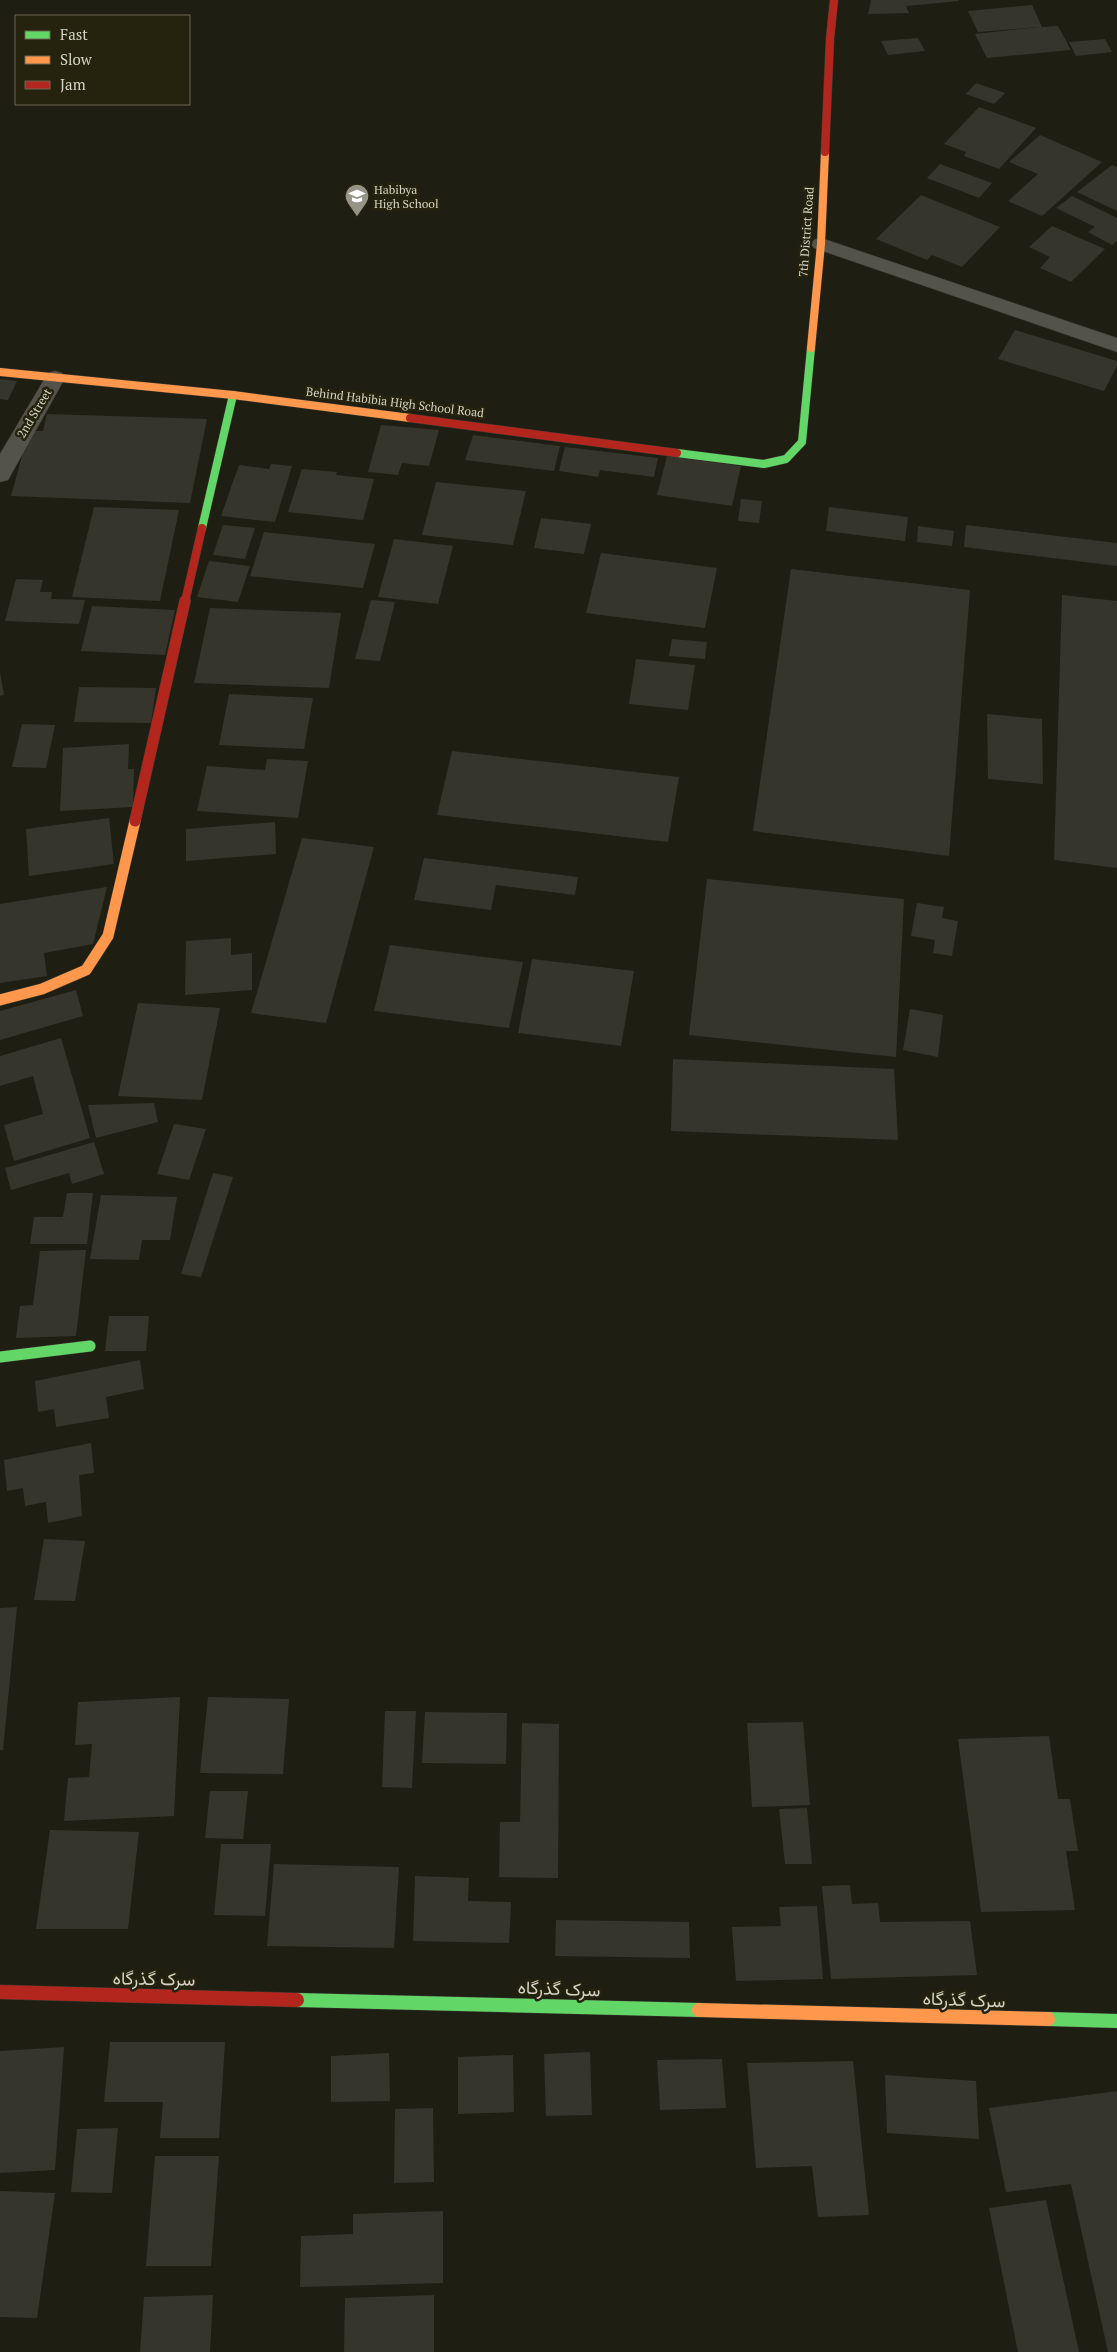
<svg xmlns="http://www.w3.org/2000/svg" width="1117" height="2352" font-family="'PT Serif',Vazirmatn,serif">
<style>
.building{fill:#36352c}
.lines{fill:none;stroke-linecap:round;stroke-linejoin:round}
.street-casing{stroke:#3a3930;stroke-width:1}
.fast-far2-casing{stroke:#3a3930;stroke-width:9}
.fast-far1-casing{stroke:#3a3930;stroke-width:12}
.fast-casing{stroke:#3a3930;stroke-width:15}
.slow-far2-casing{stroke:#3a3930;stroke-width:9}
.slow-far1-casing{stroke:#3a3930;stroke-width:12}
.slow-casing{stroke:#3a3930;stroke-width:15}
.jam-far2-casing{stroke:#3a3930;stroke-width:9}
.jam-far1-casing{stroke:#3a3930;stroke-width:12}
.jam-casing{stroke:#3a3930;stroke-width:15}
.street{fill:#545349;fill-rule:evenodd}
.fast-far2{stroke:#63d668;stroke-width:8}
.fast-far1{stroke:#63d668;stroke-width:11}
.fast{stroke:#63d668;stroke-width:14}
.slow-far2{stroke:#ff974d;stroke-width:8}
.slow-far1{stroke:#ff974d;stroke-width:11}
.slow{stroke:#ff974d;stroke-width:14}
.jam-far2{stroke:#b3261e;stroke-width:8}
.jam-far1{stroke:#b3261e;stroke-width:11}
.jam{stroke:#b3261e;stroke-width:14}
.labels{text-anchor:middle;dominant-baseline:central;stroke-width:5;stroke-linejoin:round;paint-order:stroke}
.far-poi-label{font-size:12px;fill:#d4d3c6;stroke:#25220d;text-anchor:start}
.far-street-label{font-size:12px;fill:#d4d3c6;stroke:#25220d}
.near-street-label{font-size:18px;fill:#d4d3c6;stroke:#25220d}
</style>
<rect width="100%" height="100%" fill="#1f1e13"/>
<g class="building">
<polygon points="871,0 959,0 959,1 906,6 909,13 868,14"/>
<polygon points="1032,5 1042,27 1058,26 1071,50 987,58 975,34 1040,27 978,32 968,11"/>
<polygon points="918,38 925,51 888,55 881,41"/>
<polygon points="1105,39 1112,52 1076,56 1069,42"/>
<polygon points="976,83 1005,93 994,104 966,94"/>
<polygon points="979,107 1036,128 999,169 964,156 966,152 944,144"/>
<polygon points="1040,135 1102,162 1042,216 1008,201 1038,174 1009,162"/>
<polygon points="940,164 992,183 979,198 927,178"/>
<polygon points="1112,165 1117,167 1117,211 1077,192"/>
<polygon points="921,195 1000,227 962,267 932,255 927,260 876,239"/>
<polygon points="1072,196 1117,218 1117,241 1112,245 1088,232 1095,227 1056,208"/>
<polygon points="1052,226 1105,249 1071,282 1040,268 1050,257 1029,247"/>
<polygon points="1015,330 1117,361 1117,366 1104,391 998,359"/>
<polygon points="0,379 17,381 8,400 0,399"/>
<polygon points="47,414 207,419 190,503 11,496 29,431 43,431"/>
<polygon points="381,425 439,430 429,466 402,463 398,475 368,472"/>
<polygon points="473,435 560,446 554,471 465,460"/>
<polygon points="565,447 658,458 654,477 600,470 598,477 559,471"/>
<polygon points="667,456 741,466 732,506 657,495"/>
<polygon points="271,464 292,466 275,522 221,516 239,465 269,469"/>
<polygon points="302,469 337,472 336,475 374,479 363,520 288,512"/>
<polygon points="436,482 526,491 513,545 422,535"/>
<polygon points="741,499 762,501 759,523 738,521"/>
<polygon points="94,507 179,510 160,601 72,597"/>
<polygon points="829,507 908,517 905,541 826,531"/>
<polygon points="541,518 591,524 584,554 534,548"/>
<polygon points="223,525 255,528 245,559 213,555"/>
<polygon points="966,525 1117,543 1117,566 964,547"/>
<polygon points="918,526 954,531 952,546 917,542"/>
<polygon points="264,532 375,544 363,588 250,576"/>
<polygon points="394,539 453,546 438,604 378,597"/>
<polygon points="601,553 717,568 705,628 586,613"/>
<polygon points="209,561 250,566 238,602 197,597"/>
<polygon points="791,569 970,590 949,856 753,831"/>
<polygon points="16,579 43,580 40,592 52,592 51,599 85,600 79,624 5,621"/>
<polygon points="1062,595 1117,601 1117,868 1054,860"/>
<polygon points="371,600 395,602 380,661 355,659"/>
<polygon points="92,606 175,610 165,655 81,651"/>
<polygon points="210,608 341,613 329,688 194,683"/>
<polygon points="672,639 707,642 705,659 669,656"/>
<polygon points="636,659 695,665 688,710 629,704"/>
<polygon points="0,672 4,695 0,696"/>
<polygon points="79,687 156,688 151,723 74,722"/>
<polygon points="229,694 313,698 304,749 219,745"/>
<polygon points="987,714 1042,719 1043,784 988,779"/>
<polygon points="22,724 55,725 46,768 12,767"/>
<polygon points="129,744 128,769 134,769 133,807 60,811 63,748"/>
<polygon points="452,751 679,777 668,842 437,815"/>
<polygon points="267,759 308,761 298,818 197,811 207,766 265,770"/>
<polygon points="109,818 114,864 29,876 26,829"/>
<polygon points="275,822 276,854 186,861 186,829"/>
<polygon points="302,838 374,847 326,1023 251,1013"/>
<polygon points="424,858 578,877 575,895 496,885 491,910 414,900"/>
<polygon points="707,879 904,899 896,1057 689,1035"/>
<polygon points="107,887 93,944 44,953 47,976 0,983 0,904"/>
<polygon points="917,903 944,907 942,918 958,921 952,956 933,953 935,940 911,936"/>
<polygon points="231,938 231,955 252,953 252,990 185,995 186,941"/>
<polygon points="390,945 523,962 509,1028 374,1011"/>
<polygon points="532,959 634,971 621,1046 518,1033"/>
<polygon points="76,990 83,1016 0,1040 0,1011"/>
<polygon points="138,1003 220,1008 202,1100 118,1096"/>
<polygon points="910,1009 943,1015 938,1057 903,1050"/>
<polygon points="61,1038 90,1138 14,1161 4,1125 43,1114 33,1076 0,1086 0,1056"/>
<polygon points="673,1059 894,1069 898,1140 671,1131"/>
<polygon points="154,1103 158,1122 96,1138 88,1105"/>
<polygon points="174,1124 206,1129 189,1180 157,1174"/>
<polygon points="94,1142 104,1174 72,1184 69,1173 11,1190 5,1168"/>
<polygon points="213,1173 233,1177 201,1277 181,1274"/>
<polygon points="67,1193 93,1193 87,1244 30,1244 34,1217 63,1217"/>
<polygon points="101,1195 177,1197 170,1240 142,1240 139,1260 90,1259"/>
<polygon points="86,1250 76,1336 16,1338 20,1306 33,1305 40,1251"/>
<polygon points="109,1316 149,1316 146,1351 105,1351"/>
<polygon points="140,1360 144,1389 106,1397 109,1418 56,1427 54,1409 38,1412 35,1381"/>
<polygon points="91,1443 94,1473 79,1475 82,1516 48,1523 46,1502 25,1506 23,1488 7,1491 4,1460"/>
<polygon points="44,1539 85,1541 75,1601 34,1600"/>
<polygon points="17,1607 3,1750 0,1750 0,1608"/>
<polygon points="180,1697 174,1816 64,1821 68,1778 89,1777 92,1744 75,1745 78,1702"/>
<polygon points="208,1697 289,1699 283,1774 200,1773"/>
<polygon points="385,1711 416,1711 412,1788 382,1787"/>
<polygon points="425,1712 507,1713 506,1764 422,1763"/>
<polygon points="803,1722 810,1805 752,1807 747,1723"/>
<polygon points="522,1723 559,1724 558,1878 499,1877 500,1822 520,1822"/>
<polygon points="1049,1736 1058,1799 1070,1799 1078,1851 1066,1851 1075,1910 981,1912 958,1739"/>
<polygon points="210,1791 248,1791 243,1839 205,1838"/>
<polygon points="807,1808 812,1864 785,1864 779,1809"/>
<polygon points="50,1830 139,1832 128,1929 36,1929"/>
<polygon points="221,1844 271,1844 265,1916 214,1915"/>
<polygon points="274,1864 399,1867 394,1948 267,1946"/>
<polygon points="415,1876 469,1878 468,1901 511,1902 509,1943 413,1941"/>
<polygon points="850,1885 852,1904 878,1903 880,1922 970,1921 977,1975 831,1979 822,1886"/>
<polygon points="817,1906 823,1979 736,1981 732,1927 781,1926 779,1907"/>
<polygon points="556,1920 689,1922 690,1958 555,1956"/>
<polygon points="110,2042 225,2042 219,2138 160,2138 163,2102 104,2102"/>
<polygon points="64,2047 55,2170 0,2173 0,2051"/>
<polygon points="590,2052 592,2115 546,2116 544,2054"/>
<polygon points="389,2053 390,2101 331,2102 331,2056"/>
<polygon points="513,2055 514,2112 458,2114 458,2057"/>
<polygon points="722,2059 726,2108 660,2110 657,2060"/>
<polygon points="853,2061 869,2215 818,2217 812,2166 756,2168 747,2063"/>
<polygon points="885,2075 976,2081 979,2139 887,2133"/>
<polygon points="1117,2091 1117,2352 1108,2352 1071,2184 1006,2192 989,2108"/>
<polygon points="433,2108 434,2182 394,2183 395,2109"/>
<polygon points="118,2128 112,2193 71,2192 77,2129"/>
<polygon points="155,2156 219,2156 211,2266 146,2266"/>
<polygon points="0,2191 55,2193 37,2318 0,2317"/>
<polygon points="1046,2200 1079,2352 1018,2352 989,2208"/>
<polygon points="443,2211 443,2283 300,2287 301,2236 353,2234 353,2214"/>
<polygon points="213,2295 210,2352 140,2352 144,2297"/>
<polygon points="434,2295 434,2352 344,2352 345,2298"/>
</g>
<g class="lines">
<defs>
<g id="street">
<polygon points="821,238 1117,338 1117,352 814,248 811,244 814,240"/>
<polygon points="55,371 62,373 65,378 8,480 0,482 0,454 48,373"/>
</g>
<g id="fast-far2">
<polyline points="677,453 764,464 786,459 802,442 811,348"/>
<polyline points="202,528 233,395"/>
</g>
<polyline id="fast-far1" points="0,1357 90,1346"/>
<g id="fast">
<polyline points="297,2000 699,2010"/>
<polyline points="1048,2019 1117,2021"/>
</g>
<g id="slow-far2">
<polyline points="811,348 821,244 825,152"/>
<polyline points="0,372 233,395 410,418"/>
</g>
<polyline id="slow-far1" points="0,1000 42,989 86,970 108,936 135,821"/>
<polyline id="slow" points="699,2010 1048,2019"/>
<g id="jam-far2">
<polyline points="825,152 830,39 834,0"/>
<polyline points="410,418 677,453"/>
<polyline points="185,602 202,528"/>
</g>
<polyline id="jam-far1" points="135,821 185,601"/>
<polyline id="jam" points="0,1992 297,2000"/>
</defs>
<use href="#street" class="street-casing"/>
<use href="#fast-far2" class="fast-far2-casing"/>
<use href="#fast-far1" class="fast-far1-casing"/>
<use href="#fast" class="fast-casing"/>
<use href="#slow-far2" class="slow-far2-casing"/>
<use href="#slow-far1" class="slow-far1-casing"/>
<use href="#slow" class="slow-casing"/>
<use href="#jam-far2" class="jam-far2-casing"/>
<use href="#jam-far1" class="jam-far1-casing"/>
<use href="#jam" class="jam-casing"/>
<use href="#street" class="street"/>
<use href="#fast-far2" class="fast-far2"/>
<use href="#fast-far1" class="fast-far1"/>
<use href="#fast" class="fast"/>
<use href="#slow-far2" class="slow-far2"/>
<use href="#slow-far1" class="slow-far1"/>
<use href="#slow" class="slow"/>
<use href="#jam-far2" class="jam-far2"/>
<use href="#jam-far1" class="jam-far1"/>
<use href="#jam" class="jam"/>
</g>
<defs>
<symbol id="school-pin" viewBox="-11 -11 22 30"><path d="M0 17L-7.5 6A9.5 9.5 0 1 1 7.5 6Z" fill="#959487" stroke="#25220d"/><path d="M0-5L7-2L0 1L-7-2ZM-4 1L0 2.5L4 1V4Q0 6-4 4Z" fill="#fff"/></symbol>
</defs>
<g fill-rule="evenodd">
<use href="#school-pin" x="343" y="182" width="28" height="38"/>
</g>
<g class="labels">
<g class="far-poi-label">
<text x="374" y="189">Habibya<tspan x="374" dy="14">High School</tspan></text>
</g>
<g class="far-street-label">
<text transform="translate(806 232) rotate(-86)">7th District Road</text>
<text transform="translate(395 402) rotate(7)">Behind Habibia High School Road</text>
<text transform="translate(34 413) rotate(-59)">2nd Street</text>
</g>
<g class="near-street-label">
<text transform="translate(154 1978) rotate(1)">سرک گذرگاه</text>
<text transform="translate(559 1988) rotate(2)">سرک گذرگاه</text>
<text transform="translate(964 1999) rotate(2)">سرک گذرگاه</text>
</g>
</g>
<rect x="15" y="15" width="175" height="90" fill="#25220d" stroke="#6b6957"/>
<rect x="25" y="31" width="25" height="8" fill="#63d668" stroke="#6b6957"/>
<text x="60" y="40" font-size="15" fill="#d4d3c6">Fast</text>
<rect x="25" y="56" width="25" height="8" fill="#ff974d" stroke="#6b6957"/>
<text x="60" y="65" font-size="15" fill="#d4d3c6">Slow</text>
<rect x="25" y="81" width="25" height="8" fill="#b3261e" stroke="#6b6957"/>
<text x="60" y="90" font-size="15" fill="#d4d3c6">Jam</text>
</svg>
